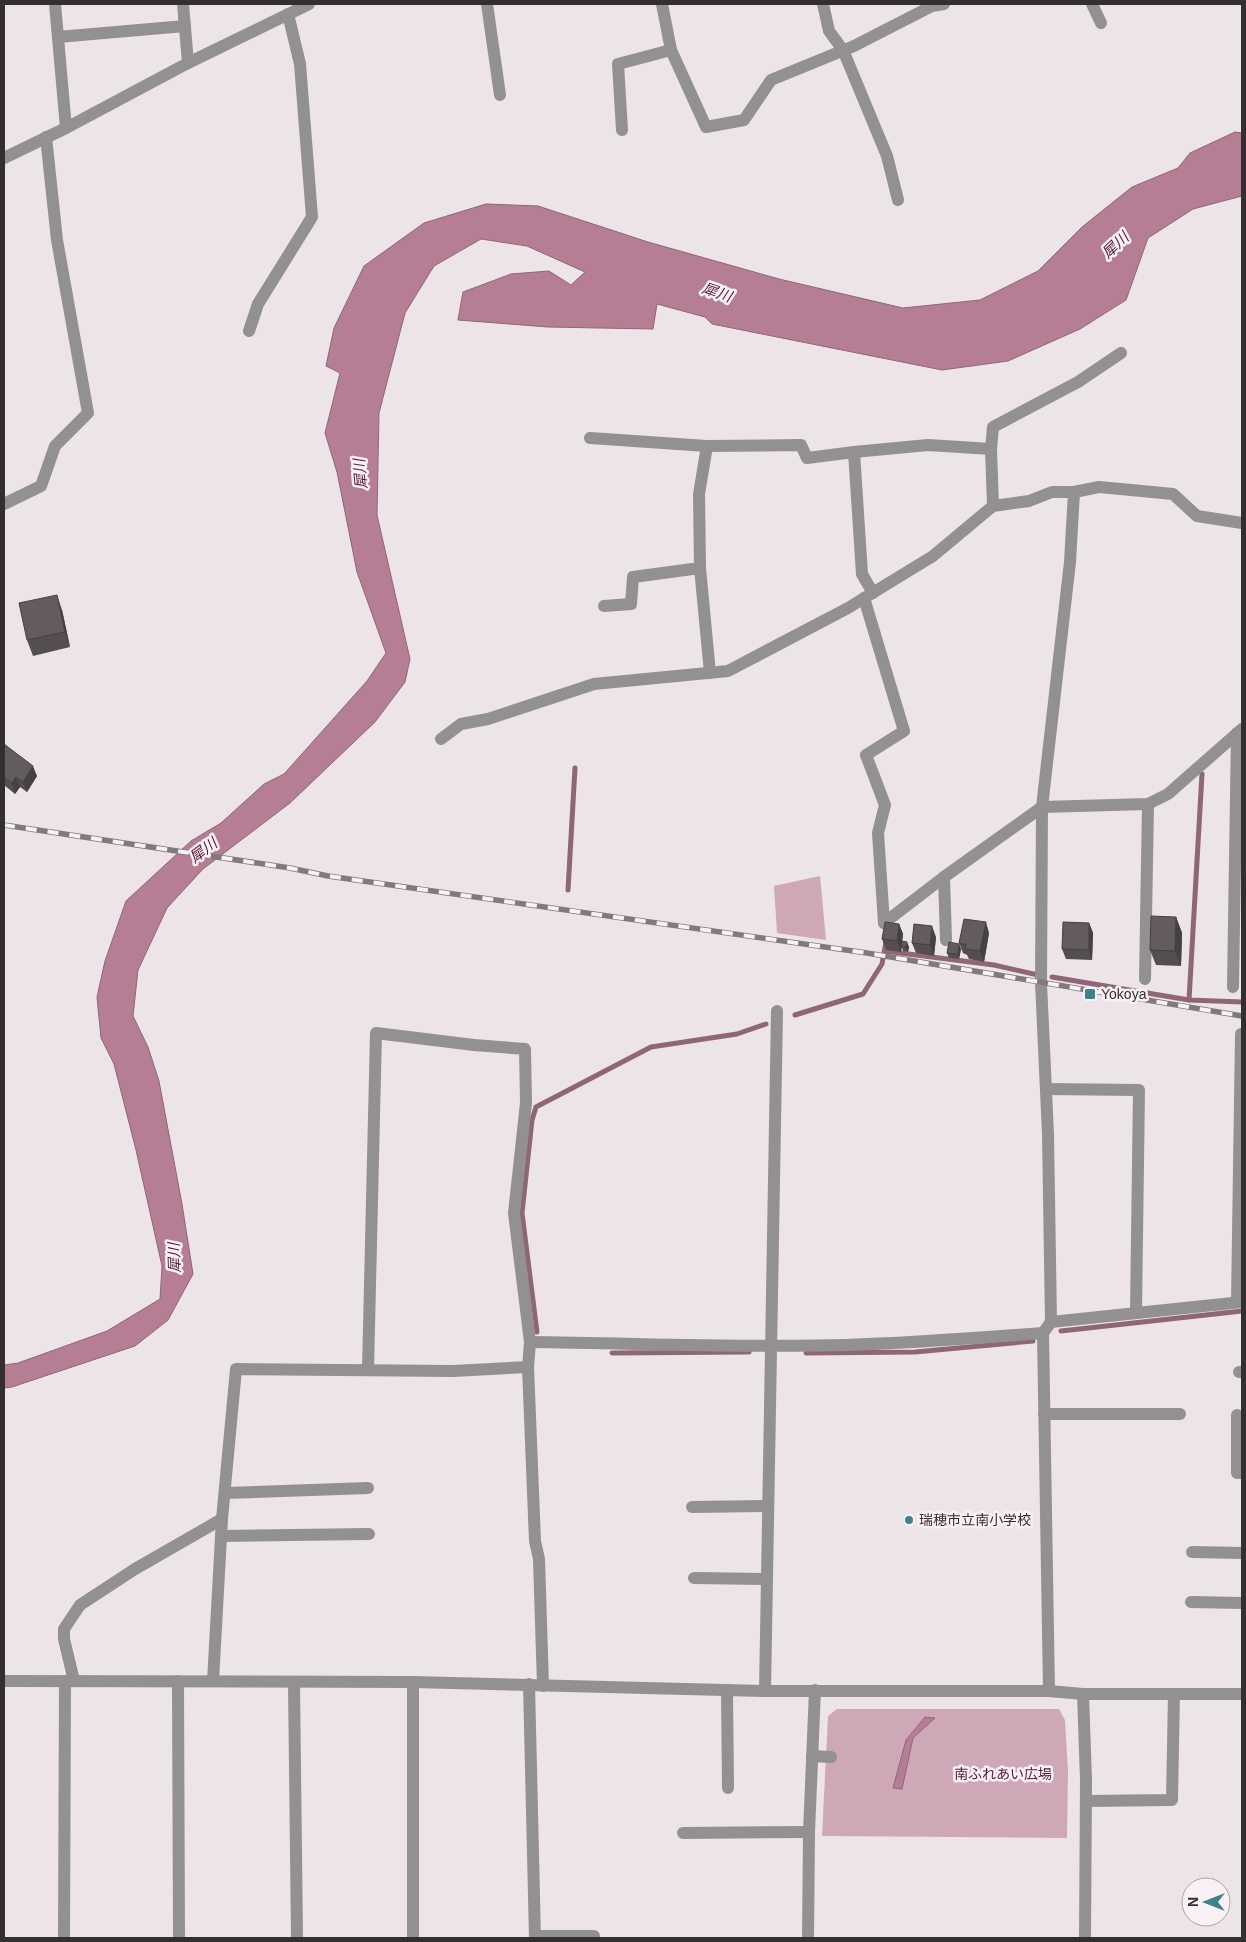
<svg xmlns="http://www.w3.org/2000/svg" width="1246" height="1942" font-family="Arial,'Noto Sans JP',sans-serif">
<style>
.green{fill:#cfa8b8}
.water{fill:#b57e95;stroke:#8e6677}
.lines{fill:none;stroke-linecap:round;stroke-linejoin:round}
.stream{stroke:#8e6677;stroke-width:5}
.minor{stroke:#939091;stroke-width:12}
.rail-casing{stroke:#807a7d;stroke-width:5.5}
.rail{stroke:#faf1f5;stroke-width:4;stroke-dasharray:11;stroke-linecap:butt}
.wall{fill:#554e51}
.shaded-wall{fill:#454042}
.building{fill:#635b5e;stroke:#454042}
.poi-dot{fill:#3c8489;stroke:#faf1f5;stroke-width:2}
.labels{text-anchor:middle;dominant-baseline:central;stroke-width:5;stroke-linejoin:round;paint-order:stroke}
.poi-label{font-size:14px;fill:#332f31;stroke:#faf1f5;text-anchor:start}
.park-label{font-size:14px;fill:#591539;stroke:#faf1f5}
.water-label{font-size:15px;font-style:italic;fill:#581438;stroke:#faf1f5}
</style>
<rect width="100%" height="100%" fill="#ede4e7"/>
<g class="green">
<polygon points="820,876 826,940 777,933 774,886"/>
<polygon points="837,1709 1059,1709 1065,1720 1068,1771 1067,1838 822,1836 828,1716"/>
</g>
<g class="water">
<polygon points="1235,132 1242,133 1242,196 1193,209 1148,238 1126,300 1080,329 1008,361 942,370 712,324 705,317 657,304 653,329 548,327 458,320 463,292 511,274 549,271 571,285 585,272 527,246 481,239 434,266 405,313 379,413 377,515 410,659 405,682 375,722 290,803 203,869 167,908 138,970 133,1016 148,1047 159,1081 182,1204 193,1274 168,1320 135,1346 12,1387 4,1388 4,1365 18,1363 107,1331 160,1299 162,1266 136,1150 114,1064 101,1038 97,997 105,961 126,901 191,841 221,823 264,784 284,774 367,681 386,653 357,572 337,472 325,433 340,373 326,366 334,328 364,266 424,223 486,204 538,206 648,242 779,279 903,308 980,300 1038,271 1082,227 1132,187 1178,168 1190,153"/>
<polygon points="925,1717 935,1718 913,1738 902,1789 893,1788 906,1740"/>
</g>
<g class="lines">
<g class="stream">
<polyline points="568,890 575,768"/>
<polyline points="885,951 994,965 1038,975"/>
<polyline points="1052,977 1189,1000 1242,1002"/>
<polyline points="1189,1000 1202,774"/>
<polyline points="795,1015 863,994 882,964 886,942"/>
<polyline points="1061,1331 1242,1311"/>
<polyline points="537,1332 522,1213 532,1120 536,1107 651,1047 737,1034 766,1024"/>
<polyline points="612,1353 749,1352"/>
<polyline points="806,1353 915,1352 1033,1341"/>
</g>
<g class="minor">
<polyline points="55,4 66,128"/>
<polyline points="183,4 188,63"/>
<polyline points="487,4 500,95"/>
<polyline points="662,4 671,50 706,127 744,120 771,80 854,46 932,6 944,4"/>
<polyline points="823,4 829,31 843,50 887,156 898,200"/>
<polyline points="1092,4 1101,23"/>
<polyline points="58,37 185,26"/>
<polyline points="622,130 618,64 671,50"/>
<polyline points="4,158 66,128 188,63 309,4"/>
<polyline points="249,331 258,304 312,217 300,64 288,14"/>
<polyline points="590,438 707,446 801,445 807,458 854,452 862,574 873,593"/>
<polyline points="707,446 699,494 700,568 710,673"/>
<polyline points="854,452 928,445 991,449"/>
<polyline points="4,504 41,486 55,446 88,413 57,240 46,137"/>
<polyline points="993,506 991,449 993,427 1078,382 1121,353"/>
<polyline points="864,598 904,731 866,755 885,805 878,833 884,923"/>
<polyline points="604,606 631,604 633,577 700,568"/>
<polyline points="441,739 461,724 488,719 594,684 728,671 848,608 933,556 993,506 1029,501 1052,492 1074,492 1099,487 1173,494 1197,516 1242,523"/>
<polyline points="944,877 946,940"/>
<polyline points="884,923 944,877 1042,807 1148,804 1168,794 1242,729"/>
<polyline points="1145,979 1148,804"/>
<polyline points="1233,987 1237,733"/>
<polyline points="1046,1089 1139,1090 1136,1312"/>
<polyline points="1237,1302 1241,1034 1242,1034"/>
<polyline points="1051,1322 1242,1302"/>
<path d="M 530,1342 C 635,1343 740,1348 846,1345 C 911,1343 977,1338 1043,1333"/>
<polyline points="368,1369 376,1033 474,1045 525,1049 526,1103 514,1213 530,1342 528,1367 535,1541 539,1559 543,1686"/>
<polyline points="1239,1372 1242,1372"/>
<polyline points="1044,1414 1180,1414"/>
<polyline points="1237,1415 1237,1473 1242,1473"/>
<polyline points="225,1493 368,1488"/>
<polyline points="692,1507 768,1506"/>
<polyline points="221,1536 369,1534"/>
<polyline points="1192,1552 1242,1553"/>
<polyline points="694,1578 767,1579"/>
<polyline points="1191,1602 1242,1603"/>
<polyline points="4,1681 413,1682 765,1691 1049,1691 1083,1694 1242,1694"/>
<polyline points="74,1681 64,1639 64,1629 80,1605 135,1569 222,1519"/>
<polyline points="178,1681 179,1938"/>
<polyline points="213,1681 222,1519 236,1369 453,1371 528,1367"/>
<polyline points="294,1682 297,1938"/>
<polyline points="413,1682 413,1938"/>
<polyline points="529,1684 535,1938"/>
<polyline points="727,1690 728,1788"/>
<polyline points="765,1691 777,1011"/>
<polyline points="1049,1691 1043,1333 1051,1322 1048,1134 1041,983 1042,807 1070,562 1074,492"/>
<polyline points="1083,1694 1086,1780 1085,1938"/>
<polyline points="812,1756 831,1757"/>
<polyline points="1086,1801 1172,1800 1174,1694"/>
<polyline points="683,1833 809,1832"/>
<polyline points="535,1936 594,1936 594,1938"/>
<polyline points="64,1938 65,1681"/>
<polyline points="808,1938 809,1832 815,1690"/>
</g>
<defs>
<polyline id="rail" points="4,825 290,868 328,876 867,953 1242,1016"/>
</defs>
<use href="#rail" class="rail-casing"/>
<use href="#rail" class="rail"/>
</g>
<g class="wall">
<polygon points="62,610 70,647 33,656 27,640"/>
<polygon points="4,744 37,776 27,792 20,787 15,794 4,785"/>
<polygon points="1176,917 1182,933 1181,966 1156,965 1150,950"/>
<polygon points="1089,923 1093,933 1092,960 1066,959 1062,949"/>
<polygon points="899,924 903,934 902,941 909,947 908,952 903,951 902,947 901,952 886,950 882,939"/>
<polygon points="989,933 984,962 969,959 967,955 963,953 959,943"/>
<polygon points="936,937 934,956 916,953 912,943"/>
<polygon points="961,949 959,959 949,958 947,953"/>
</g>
<g class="shaded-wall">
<polygon points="57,595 62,610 70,647 65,632"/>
<polygon points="33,766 37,776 27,792 23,782"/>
<polygon points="16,777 20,787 15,794 12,783"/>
<polygon points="1176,917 1182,933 1181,966 1175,951"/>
<polygon points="986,922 989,933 984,962 980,951"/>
<polygon points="1089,923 1093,933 1092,960 1089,950"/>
<polygon points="899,924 903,934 901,952 897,941"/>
<polygon points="932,926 936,937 934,956 930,945"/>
<polygon points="907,942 909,947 908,952 906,947"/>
<polygon points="959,944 961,949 959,959 958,954"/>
</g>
<g class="building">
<polygon points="57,595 65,632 27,640 19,603"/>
<polygon points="4,744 33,766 23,782 16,777 12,783 4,777"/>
<polygon points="1151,916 1176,917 1175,951 1150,950"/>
<polygon points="964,919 986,922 980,951 965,949 966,945 959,943"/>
<polygon points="885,922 899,924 897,941 882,939"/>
<polygon points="1063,922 1089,923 1089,950 1062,949"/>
<polygon points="914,924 932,926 930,945 912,943"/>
<polygon points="902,941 907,942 906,947 901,946"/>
<polygon points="949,942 959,944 958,954 947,953"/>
</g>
<g class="poi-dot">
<rect x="1084" y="988" width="12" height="12" rx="2.5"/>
<circle cx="909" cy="1520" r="5"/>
</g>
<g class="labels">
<g class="poi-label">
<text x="1101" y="994">Yokoya</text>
<text x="919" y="1520">瑞穂市立南小学校</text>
</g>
<g class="park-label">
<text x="1003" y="1774">南ふれあい広場</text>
</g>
<g class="water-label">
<text transform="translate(1115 245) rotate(-43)">犀川</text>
<text transform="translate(717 292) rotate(19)">犀川</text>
<text transform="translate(360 474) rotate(-95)">犀川</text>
<text transform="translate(203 850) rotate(-37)">犀川</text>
<text transform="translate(174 1258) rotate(-92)">犀川</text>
</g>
</g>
<rect width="1246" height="1942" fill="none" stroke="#332f31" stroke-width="10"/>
<g transform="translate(1206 1902) rotate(270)"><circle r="24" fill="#faf1f5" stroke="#aaa3a7"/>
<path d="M0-4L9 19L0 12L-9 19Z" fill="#3c8489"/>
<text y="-8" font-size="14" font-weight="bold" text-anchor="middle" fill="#332f31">N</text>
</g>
</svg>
